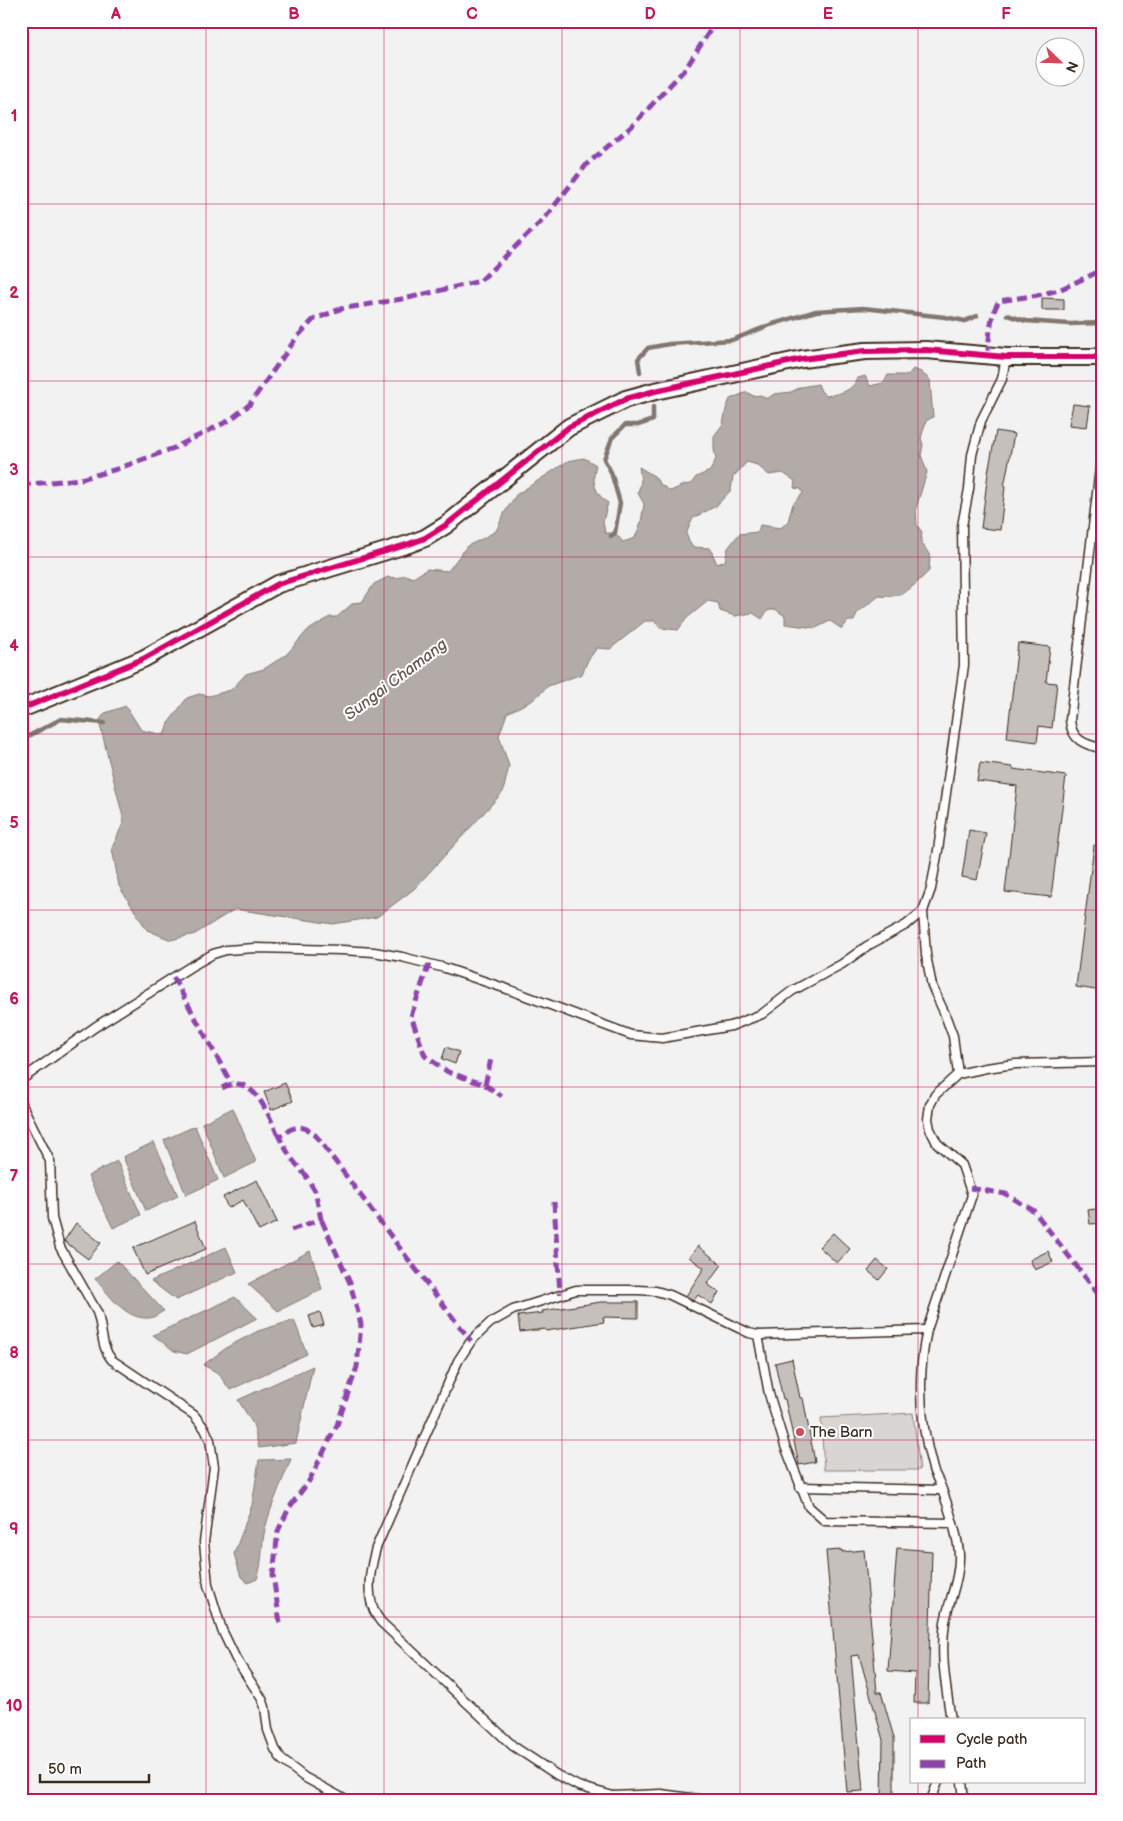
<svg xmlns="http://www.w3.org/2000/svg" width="1123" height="1821" font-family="'Balsamiq Sans',sans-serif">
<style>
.green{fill:#d8d5d2;stroke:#8a8078}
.water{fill:#b2aba7;stroke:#827770;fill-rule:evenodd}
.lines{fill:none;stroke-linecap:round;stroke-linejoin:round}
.stream{stroke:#827770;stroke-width:4.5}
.building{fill:#c6c0bd;stroke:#3b2a1e}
.service-casing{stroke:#3b2a1e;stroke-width:11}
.minor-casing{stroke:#3b2a1e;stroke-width:20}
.service{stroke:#fff;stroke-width:8}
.minor{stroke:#fff;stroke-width:16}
.quiet{stroke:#8e44ad;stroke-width:5;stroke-dasharray:10 5;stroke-linecap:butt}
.cycleway-casing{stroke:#fff;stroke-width:9}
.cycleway{stroke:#d6006c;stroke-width:6}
.grid{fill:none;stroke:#c2185b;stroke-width:1;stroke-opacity:0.55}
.poi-dot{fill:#d1495b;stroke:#fff;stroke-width:2}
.labels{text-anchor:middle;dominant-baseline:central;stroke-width:4;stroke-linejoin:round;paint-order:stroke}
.poi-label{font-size:15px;fill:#3b2a1e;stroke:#fff;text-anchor:start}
.water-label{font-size:16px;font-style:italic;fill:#65574e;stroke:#fff}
.neatline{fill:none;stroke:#c2185b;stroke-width:2}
.grid-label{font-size:16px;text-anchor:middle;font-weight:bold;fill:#c2185b}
</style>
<rect width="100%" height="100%" fill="#f3f2f2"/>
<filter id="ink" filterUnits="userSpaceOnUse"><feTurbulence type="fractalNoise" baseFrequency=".02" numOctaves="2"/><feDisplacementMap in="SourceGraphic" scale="10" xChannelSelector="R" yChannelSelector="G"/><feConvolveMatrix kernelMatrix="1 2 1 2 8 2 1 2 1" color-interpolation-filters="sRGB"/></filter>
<g filter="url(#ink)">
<polygon class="green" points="913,1413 920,1470 824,1470 821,1418"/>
<g class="water">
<path d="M 913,369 L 921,372 L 930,380 L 933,417 L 926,421 L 921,438 L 923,445 L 921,455 L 927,472 L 916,508 L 917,525 L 922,532 L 921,541 L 930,556 L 929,571 C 912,587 904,599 879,596 L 857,613 L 854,621 L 848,621 L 842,629 L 830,621 L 816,628 L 785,624 L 785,616 L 775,609 L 767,611 L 762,619 L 753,613 L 735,616 L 720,611 L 718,603 L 708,601 L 687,618 L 678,630 L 660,628 L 655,621 L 645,621 L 610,649 L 597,648 L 588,660 L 582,674 L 548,686 L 533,700 L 507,713 L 499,736 L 509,766 L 503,792 L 414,889 L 377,917 L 333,924 L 235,909 L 195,934 L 171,940 L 147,930 L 119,886 L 112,848 L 124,821 L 99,721 L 105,713 L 126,706 L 141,730 L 164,735 L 169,722 L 187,698 L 199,694 L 209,696 L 231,690 L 246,674 L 264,669 L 287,654 L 307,631 L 330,617 L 337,617 L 353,603 L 362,602 L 374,584 L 388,577 L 397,578 L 405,575 L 413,578 L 427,569 L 448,571 L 467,546 L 480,540 L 496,531 L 505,512 L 516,495 L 568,461 L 584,458 L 596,465 C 591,481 595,494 608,503 L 603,521 L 605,533 L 615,533 L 623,542 L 635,538 L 641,522 L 644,504 L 638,493 L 641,481 L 639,467 L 654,476 L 660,484 L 670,491 C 677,489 682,484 691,484 L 696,477 L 710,471 L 716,459 L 714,449 L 714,436 L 723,424 L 726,409 L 730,399 L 747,392 L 753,396 L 761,395 L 767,399 L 774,394 L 791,392 L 801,387 L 818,384 L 821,391 L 826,396 C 841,393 851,392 858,378 L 865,376 L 870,386 L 883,383 L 888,375 L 908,375 ZM 747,462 L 757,465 L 769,475 L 783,473 L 795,481 L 794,488 L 801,489 L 803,493 L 793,504 L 788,521 L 781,528 L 760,525 L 758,532 L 739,534 L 728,548 L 725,561 L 717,564 L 710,548 L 692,547 L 686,534 L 693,518 L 716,506 L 731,490 L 733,477 Z"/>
<polygon points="233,1108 256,1162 224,1178 202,1123"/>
<polygon points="195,1126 218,1180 186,1195 164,1140"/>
<polygon points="154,1142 178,1196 146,1211 123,1157"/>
<polygon points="117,1161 141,1215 113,1228 88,1176"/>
<polygon points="226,1247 237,1272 176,1300 151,1281"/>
<polygon points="310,1251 322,1289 278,1311 248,1284"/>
<path d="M 117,1261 L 164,1311 C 159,1313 154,1318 149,1318 C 125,1320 109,1294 95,1279 Z"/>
<polygon points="235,1297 257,1318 187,1354 174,1351 153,1335"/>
<polygon points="294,1320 307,1354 230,1390 218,1373 203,1365 229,1346 258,1331"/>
<polygon points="313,1366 296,1443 259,1448 253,1424 238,1400"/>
<path d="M 291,1459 C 282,1482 271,1505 265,1529 C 261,1546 263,1562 257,1579 L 248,1583 L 241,1577 L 234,1554 L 252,1505 L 259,1460 Z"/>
</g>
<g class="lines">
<g class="stream">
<polyline points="1007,315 1026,321 1069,324 1102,323"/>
<polyline points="640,372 638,359 648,348 669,344 732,340 770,325 816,311 863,308 945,317 965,321 977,316"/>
<polyline points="611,536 615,533 620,503 611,472 604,459 612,438 625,425 638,425 653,420 653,407"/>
<polyline points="21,740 61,719 104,723"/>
</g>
</g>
<g class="building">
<polygon points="1042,298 1064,299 1064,310 1042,310"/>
<polygon points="1073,404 1090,406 1087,427 1069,425"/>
<polygon points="996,431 1014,434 1004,487 1005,487 1000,530 981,528 988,473"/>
<polygon points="1018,643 1050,647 1046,682 1057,683 1052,728 1039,726 1037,742 1007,738"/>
<polygon points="980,763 1013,767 1013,769 1066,776 1051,897 1005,892 1017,786 977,781"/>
<polygon points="969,830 986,833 977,880 962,877"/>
<polygon points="1094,845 1102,846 1102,934 1100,946 1102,946 1102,991 1076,987"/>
<polygon points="446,1047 459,1052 455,1064 442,1059"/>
<polygon points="285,1083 293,1101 271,1110 264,1092"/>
<polygon points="257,1180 277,1222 259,1231 243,1200 228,1208 223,1197"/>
<polygon points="1102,1208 1102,1223 1090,1224 1088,1210"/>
<polygon points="195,1221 206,1249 145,1275 133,1248"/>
<polygon points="76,1223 101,1243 88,1259 64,1241"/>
<polygon points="833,1233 850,1249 837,1263 819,1247"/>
<polygon points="698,1246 722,1265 707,1284 719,1292 712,1304 698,1295 694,1300 686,1296 704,1268 689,1257"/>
<polygon points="1048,1251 1053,1262 1035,1270 1030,1260"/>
<polygon points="877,1260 888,1269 879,1280 868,1271"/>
<polygon points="601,1302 638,1302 638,1318 603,1317 604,1322 546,1331 545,1329 520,1332 518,1316 543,1313 542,1311"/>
<polygon points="320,1312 324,1325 313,1328 309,1316"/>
<polygon points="792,1359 800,1398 803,1398 815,1462 799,1465 785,1399 783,1399 775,1363"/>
<polygon points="897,1548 932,1551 928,1703 914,1703 915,1673 888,1671"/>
<polygon points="842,1550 842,1552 864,1550 877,1692 881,1692 894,1738 894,1800 882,1800 883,1740 859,1655 851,1656 863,1791 847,1792 826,1551"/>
</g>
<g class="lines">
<defs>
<g id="service">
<path d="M 1102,451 L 1070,720 C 1071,739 1084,745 1102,748"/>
<polyline points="958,1074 953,1036 944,1012 932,986 926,955 923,911 931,889 938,850 964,665 962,526 969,489 972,455 981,421 1002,379 1006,357"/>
<polyline points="21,1080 95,1027 190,967 213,954 226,950 255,948 342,950 374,952 402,957 445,968 510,990 631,1035 662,1038 731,1026 762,1014 792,991 842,964 867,946 906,925 923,911"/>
<path d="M 21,1103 L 50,1161 L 52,1218 L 60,1247 L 97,1312 C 103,1328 100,1346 112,1360 L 194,1415 L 205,1429 L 210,1440 L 214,1467 L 204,1542 L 208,1585 L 222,1630 L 236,1659 L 262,1699 L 265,1707 L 268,1730 L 275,1749 L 282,1760 L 304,1777 L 346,1800"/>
<polyline points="758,1335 769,1394 785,1446 809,1507 825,1521 952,1523"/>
<polyline points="800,1487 942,1490"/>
<path d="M 951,1720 C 946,1687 940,1655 945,1622 C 949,1600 960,1578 959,1555 C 959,1540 948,1505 942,1490 C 940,1482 935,1476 933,1469 C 920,1424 917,1376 927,1330 L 972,1195 L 962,1165 L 937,1143 L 930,1129 L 928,1119 L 930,1105 L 935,1095 L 958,1074 L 986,1068 L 1015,1064 L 1102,1062"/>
<polyline points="962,1782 964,1800"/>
<path d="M 705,1800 L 661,1794 L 613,1796 L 578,1786 L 557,1775 L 513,1746 L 381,1622 C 364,1601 369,1573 376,1548 L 458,1361 L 471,1341 L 490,1323 L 513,1310 L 576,1290 L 638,1290 L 656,1291 L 670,1295 L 749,1333 L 758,1335 L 927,1330"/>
<polyline points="931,1800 938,1782"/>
</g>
<polyline id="minor" points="21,709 143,659 278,584 409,544 425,538 446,525 569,427 626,399 655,391 802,359 865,351 926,350 1006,357 1102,357"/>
</defs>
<use href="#service" class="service-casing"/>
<use href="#minor" class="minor-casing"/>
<use href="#service" class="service"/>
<use href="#minor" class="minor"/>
<g class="quiet">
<path d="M 987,356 C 990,339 989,316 999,301 L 1038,295 L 1059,290 L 1102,270"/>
<polyline points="21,485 81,479 117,469 174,448 230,420 249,405 297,337 313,320 340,309 408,298 480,281 544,219 587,164 632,126 686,68 716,21"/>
<polyline points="429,964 411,1016 425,1056 448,1072 485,1085 491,1059"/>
<polyline points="173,977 231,1083"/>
<polyline points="485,1085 502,1096"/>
<path d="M 222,1088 C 253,1070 268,1115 279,1137"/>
<polyline points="970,1188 1006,1194 1034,1211 1102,1299"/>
<polyline points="554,1202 560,1294"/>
<path d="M 291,1230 L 321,1219 L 315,1191 L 306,1176 L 291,1158 L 279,1137 C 293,1126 303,1122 317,1137 L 405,1255 L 471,1341"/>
<polyline points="280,1623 273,1575 278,1531 289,1508 309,1481 337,1425 357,1367 361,1324 350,1283 321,1219"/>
<polyline points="21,1780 23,1800"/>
</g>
<defs>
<polyline id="cycleway" points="21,709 143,659 278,584 409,544 425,538 446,525 569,427 626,399 655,391 802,359 865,351 926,350 1006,357 1102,357"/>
</defs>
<use href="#cycleway" class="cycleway-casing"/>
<use href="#cycleway" class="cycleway"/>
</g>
</g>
<path class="grid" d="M 206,21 L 206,1800M 384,21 L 384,1800M 562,21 L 562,1800M 740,21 L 740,1800M 918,21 L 918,1720M 21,204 L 1102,204M 21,381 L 1102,381M 21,557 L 1102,557M 21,734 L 1102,734M 21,910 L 1102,910M 21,1087 L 1102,1087M 21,1264 L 1102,1264M 21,1440 L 1102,1440M 21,1617 L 1102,1617M 918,1782 L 918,1800"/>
<circle class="poi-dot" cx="800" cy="1432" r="5"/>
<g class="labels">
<g class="poi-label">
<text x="810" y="1432">The Barn</text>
</g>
<g class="water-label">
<text transform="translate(396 680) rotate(-37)">Sungai Chamang</text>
</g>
</g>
<rect width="1123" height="1821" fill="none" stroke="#fff" stroke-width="55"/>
<rect x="910" y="1718" width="175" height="65" fill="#ffffff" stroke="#b1aaa5"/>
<rect x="920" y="1735" width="25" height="8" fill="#d6006c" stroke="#b1aaa5"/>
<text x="956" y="1744" font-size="15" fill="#3b2a1e">Cycle path</text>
<rect x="920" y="1760" width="25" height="8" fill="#8e44ad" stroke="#b1aaa5"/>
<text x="956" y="1768" font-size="15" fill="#3b2a1e">Path</text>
<g transform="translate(1060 62) rotate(113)"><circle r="24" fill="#ffffff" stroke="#b1aaa5"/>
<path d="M0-4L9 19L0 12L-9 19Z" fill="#d1495b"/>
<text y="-8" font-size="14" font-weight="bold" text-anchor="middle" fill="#3b2a1e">N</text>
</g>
<path d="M40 1774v8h109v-8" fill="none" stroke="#3b2a1e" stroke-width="2.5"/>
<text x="48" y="1774" font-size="15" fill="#3b2a1e" stroke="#ffffff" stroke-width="4" paint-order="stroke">50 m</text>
<rect x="28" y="28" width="1068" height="1766" class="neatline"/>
<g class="grid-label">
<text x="116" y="19">A</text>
<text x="294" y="19">B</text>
<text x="472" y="19">C</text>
<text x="650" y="19">D</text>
<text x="828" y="19">E</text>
<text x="1006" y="19">F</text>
<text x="14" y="121">1</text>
<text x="14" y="298">2</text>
<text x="14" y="475">3</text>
<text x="14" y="651">4</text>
<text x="14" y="828">5</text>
<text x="14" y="1004">6</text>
<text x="14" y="1181">7</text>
<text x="14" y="1358">8</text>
<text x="14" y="1534">9</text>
<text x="14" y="1711">10</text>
</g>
</svg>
